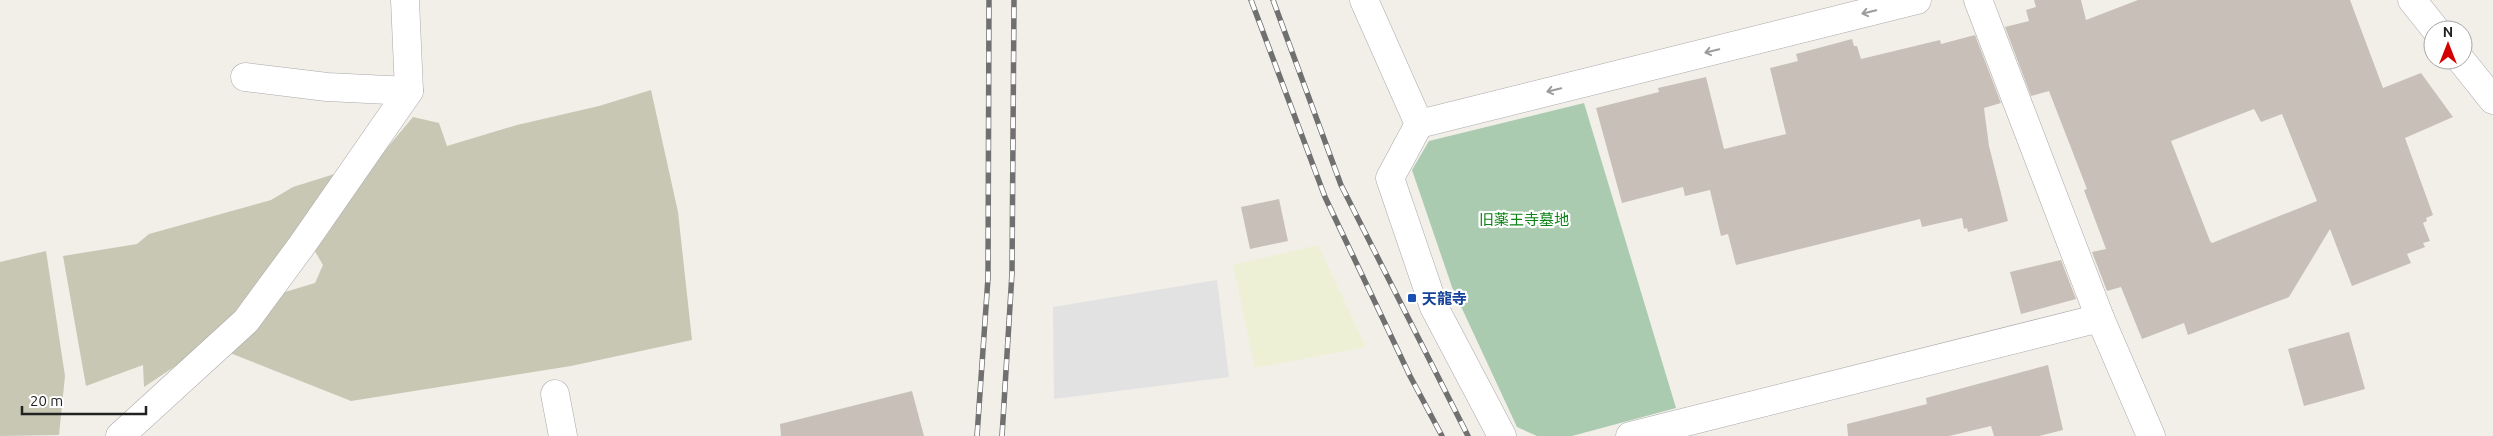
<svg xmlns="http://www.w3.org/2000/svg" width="2493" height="436" font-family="Ubuntu,'Noto Sans JP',sans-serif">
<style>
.construction{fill:#c7c7b4}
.farmland{fill:#eef0d5}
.cemetery{fill:#aacbaf}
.parking{fill:#e2e2e2}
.building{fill:#c7bfb8;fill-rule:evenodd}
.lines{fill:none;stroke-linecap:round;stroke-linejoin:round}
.minor-casing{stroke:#a9a9a9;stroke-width:29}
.minor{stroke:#fff;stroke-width:28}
.rail-casing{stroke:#707070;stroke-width:5.5}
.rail{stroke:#fff;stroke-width:4;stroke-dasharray:11;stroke-linecap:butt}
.oneway{stroke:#9c9c9c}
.transit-dot{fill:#1a4fb4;stroke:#fff;stroke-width:2}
.labels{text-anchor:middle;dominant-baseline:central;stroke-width:4.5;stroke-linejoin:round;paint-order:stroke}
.park-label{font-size:15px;fill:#0c8416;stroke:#fff}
.transit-label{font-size:15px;font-weight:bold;fill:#164399;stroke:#fff;text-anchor:start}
</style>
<rect width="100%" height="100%" fill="#f2efe9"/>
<g class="construction">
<polygon points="651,90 678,212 692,340 571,366 351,401 230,353 252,334 285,292 315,283 323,265 309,241 413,117 439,123 447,146 517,125 599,106"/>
<polygon points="344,171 276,272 213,341 144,387 143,365 86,386 63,256 137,244 149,234 271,200 293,187"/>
<polygon points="46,251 65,376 59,435 0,436 0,262"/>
</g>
<polygon class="farmland" points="1318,245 1366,347 1255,368 1233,265"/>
<polygon class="cemetery" points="1584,103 1676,408 1572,436 1537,436 1517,427 1452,287 1412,170 1429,141"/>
<polygon class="parking" points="1217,280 1229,377 1054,399 1053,307"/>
<g class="building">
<path d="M 2034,0 L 2081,0 L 2086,20 L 2138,0 L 2350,0 L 2383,88 L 2421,73 L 2453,117 L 2405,138 L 2433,215 L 2426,218 L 2427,221 L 2423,223 L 2430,241 L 2423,243 L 2425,247 L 2407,254 L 2411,263 L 2352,286 L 2330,229 L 2289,297 L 2188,335 L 2184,323 L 2142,339 L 2121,287 L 2107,291 L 2092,252 L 2106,249 L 2084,190 L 2087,189 L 2049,91 L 2031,96 L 2005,27 L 2029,21 L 2026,10 L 2036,7 ZM 2254,109 L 2261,122 L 2282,114 L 2317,201 L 2212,243 L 2210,241 L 2171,141 Z"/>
<polygon points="1975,35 2001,103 1984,108 1989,146 2008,221 1968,232 1967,228 1964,229 1962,218 1922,227 1920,219 1736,265 1728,234 1721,236 1710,190 1685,196 1683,187 1622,203 1596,108 1659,92 1658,88 1706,77 1724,149 1786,134 1770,68 1798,61 1796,54 1852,39 1854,46 1857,46 1861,59 1940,40 1941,44"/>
<polygon points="1279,199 1288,241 1250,249 1241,207"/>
<polygon points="2061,260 2076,299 2021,314 2010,272"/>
<polygon points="2349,332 2365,389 2304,406 2288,349"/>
<polygon points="2048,365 2063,430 2039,436 1994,436 1991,426 1949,436 1848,436 1847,424 1927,404 1926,398"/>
<polygon points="912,391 924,436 781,436 780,424"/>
</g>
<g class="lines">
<defs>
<g id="minor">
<polyline points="1364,0 1419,124 1390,178 1434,307 1502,436"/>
<polyline points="1978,0 2100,318 2151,436"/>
<polyline points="2412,0 2436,30"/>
<polyline points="2461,60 2493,100"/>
<polyline points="245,77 327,87 409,91"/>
<polyline points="1419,124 1917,0"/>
<polyline points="555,394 563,436"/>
<polyline points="120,436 246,321 302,245 409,91 405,0"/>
<polyline points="1630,436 2100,318"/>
</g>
</defs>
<use href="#minor" class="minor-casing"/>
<use href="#minor" class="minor"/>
<defs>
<g id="rail">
<polyline points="1251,0 1325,197 1410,376 1442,436"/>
<polyline points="1273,0 1341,185 1468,436"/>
<polyline points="977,436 988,278 989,0"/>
<polyline points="1002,436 1012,273 1014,0"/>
</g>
</defs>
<use href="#rail" class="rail-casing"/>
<use href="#rail" class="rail"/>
</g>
<defs><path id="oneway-shaft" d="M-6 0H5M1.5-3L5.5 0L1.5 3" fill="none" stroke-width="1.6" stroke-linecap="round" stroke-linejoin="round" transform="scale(1.25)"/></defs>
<g class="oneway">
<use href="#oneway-shaft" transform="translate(1869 12) rotate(166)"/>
<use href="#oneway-shaft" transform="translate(1712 51) rotate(166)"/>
<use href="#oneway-shaft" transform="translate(1554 90) rotate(166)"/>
</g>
<rect class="transit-dot" x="1407" y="293" width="10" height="10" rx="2.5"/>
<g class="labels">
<g class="park-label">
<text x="1524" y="219">旧薬王寺墓地</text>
</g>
<g class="transit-label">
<text x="1422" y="298">天龍寺</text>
</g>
</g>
<g transform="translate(2448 45)"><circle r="24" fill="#ffffff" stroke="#a7a7a7"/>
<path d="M0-4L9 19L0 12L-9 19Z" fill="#d40000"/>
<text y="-8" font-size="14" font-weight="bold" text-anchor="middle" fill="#222222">N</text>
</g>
<path d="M22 406v8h124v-8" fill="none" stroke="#222222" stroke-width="2.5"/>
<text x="30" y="406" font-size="15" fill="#222222" stroke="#ffffff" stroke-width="4" paint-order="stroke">20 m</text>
</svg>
